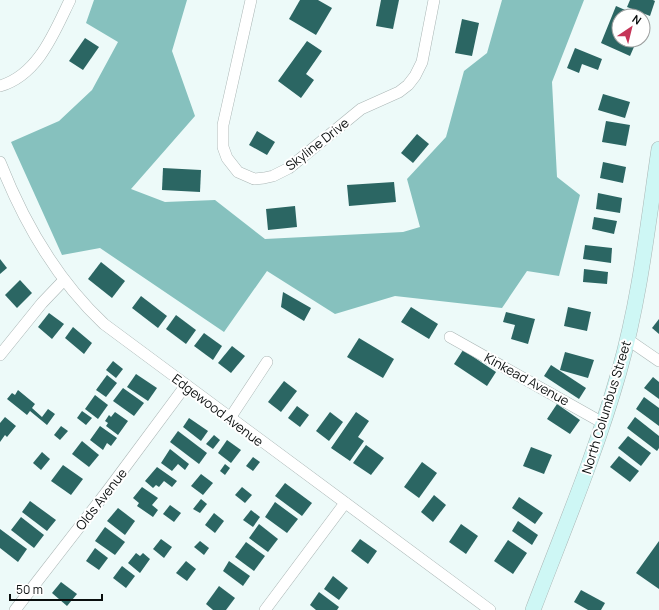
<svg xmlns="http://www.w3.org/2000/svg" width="659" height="610" font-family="Manrope,sans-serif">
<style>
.forest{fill:#86c1be}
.building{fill:#2b6663}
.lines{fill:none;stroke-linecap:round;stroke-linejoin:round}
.street-casing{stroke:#aab6b5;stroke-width:12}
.secondary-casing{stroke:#aab6b5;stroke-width:16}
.street{stroke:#fff;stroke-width:11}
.secondary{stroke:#cef7f5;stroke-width:15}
.labels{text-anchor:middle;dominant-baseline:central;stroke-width:4;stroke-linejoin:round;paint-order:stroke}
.street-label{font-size:13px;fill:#0a0e0e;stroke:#fff}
</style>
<rect width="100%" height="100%" fill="#edfaf9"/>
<polygon class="forest" points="94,0 187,0 172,51 195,116 131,189 165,202 215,200 265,239 403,232 420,227 407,179 446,137 464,71 487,53 502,0 584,0 552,82 557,177 580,195 559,276 527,271 502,308 395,296 335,314 267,271 224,332 100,248 62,255 11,142 59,121 92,90 118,42 86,23"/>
<g class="building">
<polygon points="300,0 318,0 332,8 316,35 289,19"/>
<polygon points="381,0 399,0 393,29 376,26"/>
<polygon points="630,0 653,0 655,1 650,16 627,7"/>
<polygon points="616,6 639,16 619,16 619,40 637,40 630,56 601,43"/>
<polygon points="462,19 479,23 472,56 455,53"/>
<polygon points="85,38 99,47 83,70 69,61"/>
<polygon points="307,41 322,51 306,74 314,80 301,98 278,81"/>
<polygon points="575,48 602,59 598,70 582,64 579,73 567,68"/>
<polygon points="603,94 630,102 625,118 598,110"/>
<polygon points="606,121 630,125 626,146 602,142"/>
<polygon points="257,131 275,142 267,155 249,145"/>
<polygon points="417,134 429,144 413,163 401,153"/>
<polygon points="603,162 626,167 623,183 600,178"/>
<polygon points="163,168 201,170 200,192 162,190"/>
<polygon points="394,182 396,202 349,206 347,185"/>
<polygon points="598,193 622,198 620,213 596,209"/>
<polygon points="295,206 297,227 268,230 266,209"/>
<polygon points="594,217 617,221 614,234 592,229"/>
<polygon points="585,245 612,248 611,263 583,259"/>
<polygon points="0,259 7,268 0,274"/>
<polygon points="101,262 125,281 112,298 88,279"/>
<polygon points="584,269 608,272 607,284 583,282"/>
<polygon points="20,280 32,293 17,308 5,295"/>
<polygon points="283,292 311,308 304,321 281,307"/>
<polygon points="141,296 167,316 158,328 132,308"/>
<polygon points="411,307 438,324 429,339 401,322"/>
<polygon points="568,307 591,312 587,331 564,326"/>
<polygon points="506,312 535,319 528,344 511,339 515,325 503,322"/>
<polygon points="49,313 64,324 52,339 38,327"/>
<polygon points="176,315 196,330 186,344 166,329"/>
<polygon points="659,319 659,334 652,328"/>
<polygon points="73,327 92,343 84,354 65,338"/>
<polygon points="204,333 222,346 213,360 194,346"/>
<polygon points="359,338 394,359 383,378 347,357"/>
<polygon points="232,346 245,356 231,373 218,363"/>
<polygon points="463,350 496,372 487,386 454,364"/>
<polygon points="565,352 594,360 588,378 560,370"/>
<polygon points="113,361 123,369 116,378 106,370"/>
<polygon points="551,365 586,388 579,399 544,376"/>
<polygon points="136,374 157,388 148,401 127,387"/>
<polygon points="107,375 117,383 106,397 96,390"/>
<polygon points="653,377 659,382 659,399 644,388"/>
<polygon points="284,381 297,391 281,412 268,402"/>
<polygon points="123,388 144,403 134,416 113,401"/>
<polygon points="18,390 35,404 32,408 42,417 48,409 55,414 47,425 30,411 27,415 7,399 12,393 15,395"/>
<polygon points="95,395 108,405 98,419 85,409"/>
<polygon points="644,397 659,408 659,426 636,409"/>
<polygon points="557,404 580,420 570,434 547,419"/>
<polygon points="297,406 309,415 300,427 288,418"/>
<polygon points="82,411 92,418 86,425 77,418"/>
<polygon points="115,412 128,421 118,435 106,426 108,423 105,421 109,415 111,417"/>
<polygon points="330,412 343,422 329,441 316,431"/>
<polygon points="356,412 369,421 358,437 364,441 350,461 331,448"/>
<polygon points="5,417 16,426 7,437 5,435 0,442 0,423"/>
<polygon points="635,417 659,436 659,448 657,451 627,428"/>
<polygon points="189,418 208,431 201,441 183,427"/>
<polygon points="61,426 68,431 60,440 54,435"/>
<polygon points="100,426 117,438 111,446 107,443 103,450 90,440"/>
<polygon points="178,431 207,453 199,464 170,442"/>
<polygon points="214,435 220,440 213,449 206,444"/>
<polygon points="628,436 651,453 641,466 618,448"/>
<polygon points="227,440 241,450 231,463 218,453"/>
<polygon points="82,441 99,455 89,467 72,454"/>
<polygon points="366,445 384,458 371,475 353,463"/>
<polygon points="531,447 552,455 544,474 523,466"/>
<polygon points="170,449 189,464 185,470 178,464 172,471 161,463"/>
<polygon points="42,452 50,459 41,470 33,463"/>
<polygon points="619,456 639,471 630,482 610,467"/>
<polygon points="253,457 260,462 253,471 246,466"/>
<polygon points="422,462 437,473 419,498 404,487"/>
<polygon points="225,464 230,468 225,475 220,471"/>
<polygon points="63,465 83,479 71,495 51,481"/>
<polygon points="157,467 177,481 172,487 164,481 159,487 156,485 153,488 145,481"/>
<polygon points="201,474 213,483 203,495 191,486"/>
<polygon points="285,483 312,503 302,516 275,496"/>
<polygon points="142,487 158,498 152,505 158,510 153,517 137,506 139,503 133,498"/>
<polygon points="242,487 252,495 245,503 235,495"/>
<polygon points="434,495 446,505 433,522 421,512"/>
<polygon points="519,497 543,513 535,524 512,508"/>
<polygon points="201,499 207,504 200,513 193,509"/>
<polygon points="30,501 56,520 47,531 22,512"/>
<polygon points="275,502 298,519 287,533 265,517"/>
<polygon points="170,505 181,513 174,522 163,514"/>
<polygon points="118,508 135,521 125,535 107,521"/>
<polygon points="251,510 260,517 253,527 243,520"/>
<polygon points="214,513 224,521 215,533 205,525"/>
<polygon points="21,517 44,535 34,548 11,530"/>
<polygon points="518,521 538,535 532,545 512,531"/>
<polygon points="259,524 278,539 268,552 249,538"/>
<polygon points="461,524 478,536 466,554 449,542"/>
<polygon points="105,527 125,542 115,555 95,541"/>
<polygon points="0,529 27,549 18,562 0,548"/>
<polygon points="161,539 172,547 164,558 153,549"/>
<polygon points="360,539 377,551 368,564 351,551"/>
<polygon points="508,540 527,553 513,574 494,561"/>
<polygon points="200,541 209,548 204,555 194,547"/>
<polygon points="659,541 659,589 636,573"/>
<polygon points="246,542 265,556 254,571 235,557"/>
<polygon points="95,548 108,558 99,570 86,561"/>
<polygon points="136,553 140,556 143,553 150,559 140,573 128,563"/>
<polygon points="186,561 196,569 187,581 176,573"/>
<polygon points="229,561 250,576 243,586 223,571"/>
<polygon points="122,566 135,576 126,588 113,578"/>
<polygon points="333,576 348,588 339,600 324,589"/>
<polygon points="61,582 77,594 67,606 52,593"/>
<polygon points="219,586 235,598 226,610 213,610 206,604"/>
<polygon points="581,590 605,603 601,610 588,610 574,602"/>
<polygon points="319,592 339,607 337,610 316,610 310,605"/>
</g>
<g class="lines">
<defs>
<g id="street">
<polyline points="251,0 223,125 223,147 227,158 238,172 254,179 264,178 273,176 289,168 361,109 399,92 408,85 415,76 422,62 434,0"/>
<path d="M 0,86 C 38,75 54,33 70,0"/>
<path d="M 0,162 C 24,223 56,279 104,324 L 490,610"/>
<polyline points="450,337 603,423"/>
<polyline points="627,339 659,361"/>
<polyline points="0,355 42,303 64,280"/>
<polyline points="230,418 267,362"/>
<polyline points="15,610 108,490 186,385"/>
<polyline points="265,610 345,503"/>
</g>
<path id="secondary" d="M 533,610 C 563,531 596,453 619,372 C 640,299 648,223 659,149"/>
</defs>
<use href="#street" class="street-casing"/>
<use href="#secondary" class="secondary-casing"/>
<use href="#street" class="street"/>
<use href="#secondary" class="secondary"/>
</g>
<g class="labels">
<g class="street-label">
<text transform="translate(317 144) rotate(-38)">Skyline Drive</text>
<text transform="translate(527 379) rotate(29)">Kinkead Avenue</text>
<text transform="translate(606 407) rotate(-73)">North Columbus Street</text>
<text transform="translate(218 410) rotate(37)">Edgewood Avenue</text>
<text transform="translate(101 499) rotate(-52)">Olds Avenue</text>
</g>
</g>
<g transform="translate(631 28) rotate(35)"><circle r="19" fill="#ffffff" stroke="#9d9f9f"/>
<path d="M0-3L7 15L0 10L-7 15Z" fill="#c53558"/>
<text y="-6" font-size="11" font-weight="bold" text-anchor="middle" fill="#0a0e0e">N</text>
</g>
<path d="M10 594v6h92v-6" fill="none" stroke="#0a0e0e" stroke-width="2"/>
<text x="16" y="594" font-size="12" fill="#0a0e0e" stroke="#ffffff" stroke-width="3" paint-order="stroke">50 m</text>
</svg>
